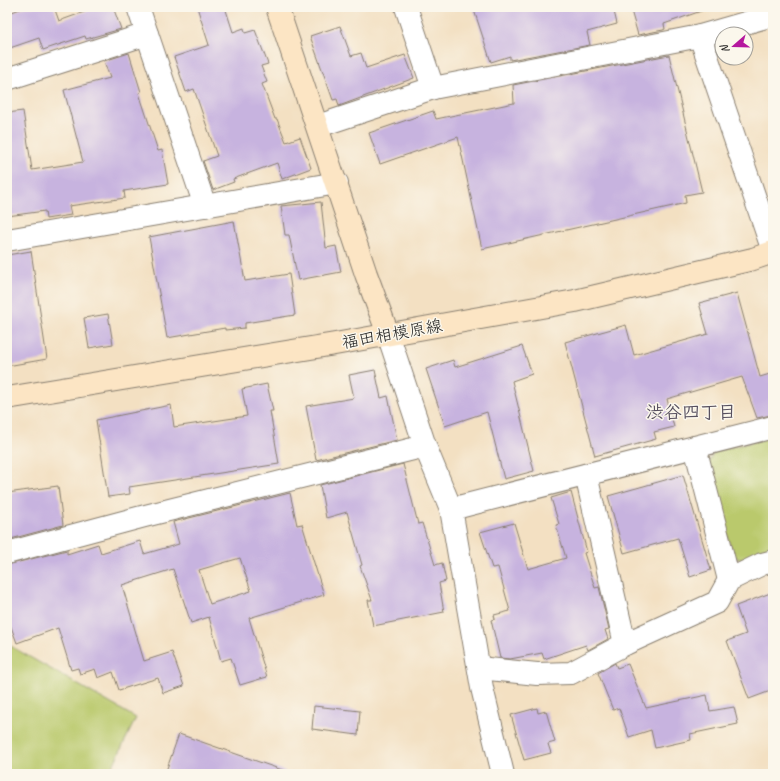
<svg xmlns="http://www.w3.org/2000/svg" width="780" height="781" font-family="Caveat,'Klee One',sans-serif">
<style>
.green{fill:#bac96c;stroke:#6b7244}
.building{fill:#c7b3df;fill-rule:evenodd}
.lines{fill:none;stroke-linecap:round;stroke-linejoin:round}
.street-casing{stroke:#887e6f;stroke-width:24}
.secondary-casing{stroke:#887e6f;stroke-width:24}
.street{stroke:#fff;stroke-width:22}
.secondary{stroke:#fce5c4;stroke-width:22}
.labels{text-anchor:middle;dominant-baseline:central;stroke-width:3;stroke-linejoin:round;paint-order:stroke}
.street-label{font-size:17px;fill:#1c1c1c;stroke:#fbf7ec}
.neighbourhood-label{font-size:18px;font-weight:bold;fill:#585160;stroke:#fbf7ec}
</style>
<rect width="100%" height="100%" fill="#fbf7ec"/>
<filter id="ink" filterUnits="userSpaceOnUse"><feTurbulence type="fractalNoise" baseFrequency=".025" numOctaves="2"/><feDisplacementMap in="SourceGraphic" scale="8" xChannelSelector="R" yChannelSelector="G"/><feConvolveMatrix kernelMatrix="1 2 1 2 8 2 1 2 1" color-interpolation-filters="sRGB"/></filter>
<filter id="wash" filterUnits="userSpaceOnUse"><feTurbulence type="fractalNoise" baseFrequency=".012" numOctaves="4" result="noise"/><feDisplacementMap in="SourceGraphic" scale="16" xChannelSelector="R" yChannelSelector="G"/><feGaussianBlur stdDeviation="0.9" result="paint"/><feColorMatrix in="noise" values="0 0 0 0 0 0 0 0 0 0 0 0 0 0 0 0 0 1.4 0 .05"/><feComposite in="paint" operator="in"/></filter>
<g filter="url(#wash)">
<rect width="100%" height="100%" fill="#f3e0c2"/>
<g class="green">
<polygon points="773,437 773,551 740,559 733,557 708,463 715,451"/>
<polygon points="7,644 136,718 109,774 7,774"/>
</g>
<g id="blocks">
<g class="building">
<polygon points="25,7 54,7 59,21 98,7 113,7 121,29 86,39 85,36 43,50 39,38 7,49 7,14"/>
<polygon points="197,7 225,7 233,32 244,28 245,33 255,30 268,64 261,66 267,82 262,84 275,119 277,119 286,142 300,137 311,168 282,179 277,163 233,179 234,182 213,190 203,161 217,156 194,89 186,92 174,57 209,45"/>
<polygon points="473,7 613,7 617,24 587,32 590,45 510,60 510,56 491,62"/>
<polygon points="630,7 704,7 704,10 664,24 665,29 663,30 638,35"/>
<polygon points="340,26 351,56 361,53 366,68 405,55 414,78 339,106 337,99 333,100 310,36"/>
<polygon points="129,53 141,92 139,93 158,151 162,150 168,184 124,191 125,198 69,206 71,215 46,219 45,211 7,216 7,113 23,111 32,170 83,162 64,90 110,78 104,61"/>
<polygon points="669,55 702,192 685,195 686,203 482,249 458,137 380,164 369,133 433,111 436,119 514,103 513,85"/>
<polygon points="321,202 326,248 336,246 341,272 298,280 289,235 285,235 281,206"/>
<polygon points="234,221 245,281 289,274 295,315 245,323 245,328 225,330 225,328 167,338 149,237"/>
<polygon points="31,251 47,359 7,366 7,255"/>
<polygon points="737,293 760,377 773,373 773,410 770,411 771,415 757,418 742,377 667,399 674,427 654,432 656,439 595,456 565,342 626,325 634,355 708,334 699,303"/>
<polygon points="108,314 113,344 89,348 84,318"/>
<polygon points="522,346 532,374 512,381 534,471 504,479 487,412 445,426 426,369 453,360 455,367"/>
<polygon points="375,370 381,398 388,396 397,440 316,460 306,406 354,398 349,375"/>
<polygon points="267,384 273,411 270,411 279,464 129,487 130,494 108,497 96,420 171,405 174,427 247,416 242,389"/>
<polygon points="403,464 418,524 422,523 435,565 442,563 446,581 439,583 444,612 373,626 368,600 372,600 360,566 362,565 347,512 326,518 320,485"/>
<polygon points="683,475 711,570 690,577 678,538 624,553 608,496"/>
<polygon points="58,486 63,525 7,540 7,493"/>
<polygon points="571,492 587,552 584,553 595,588 599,587 609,629 605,630 608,639 588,650 586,645 544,659 542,653 510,659 500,658 491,620 495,619 494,615 510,611 498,567 492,568 480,532 514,523 528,569 566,558 556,525 559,524 551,498"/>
<path d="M 290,493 L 297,525 L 302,524 L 324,595 L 249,618 L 267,677 L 240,685 L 231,658 L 221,661 L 209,617 L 191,623 L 173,569 L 122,585 L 144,661 L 172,652 L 184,686 L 163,693 L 158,678 L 119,690 L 113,672 L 98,678 L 95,669 L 80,674 L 78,668 L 71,670 L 58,628 L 17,643 L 7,616 L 7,565 L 67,550 L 67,554 L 98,544 L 101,553 L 140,541 L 144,554 L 179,544 L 173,522 ZM 240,558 L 251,591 L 210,604 L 199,570 Z"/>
<polygon points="773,592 773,690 749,699 727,641 746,634 736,606"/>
<polygon points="615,663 617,668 628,664 646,708 707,695 710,711 734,707 738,724 690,734 691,740 655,748 651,730 629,737 619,708 613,710 598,673"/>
<polygon points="314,706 360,711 358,735 312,729"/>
<polygon points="537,708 538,713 546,711 555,742 548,744 551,753 524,760 511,715"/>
<polygon points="179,734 285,771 285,774 165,774"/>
</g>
</g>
</g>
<g filter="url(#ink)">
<use href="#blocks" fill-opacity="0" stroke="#887e6f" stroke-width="1"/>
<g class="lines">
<defs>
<g id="street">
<polyline points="138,7 205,206"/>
<polyline points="406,7 433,88"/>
<polyline points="700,36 773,251"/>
<polyline points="7,79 147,34"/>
<polyline points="318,126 433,88 700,36 773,15"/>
<polyline points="7,240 337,183"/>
<polyline points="388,334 425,446 451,509 482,688 503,774"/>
<polyline points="695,447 729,580"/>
<polyline points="586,475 625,644"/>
<polyline points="451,509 773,427"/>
<polyline points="7,553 145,516 425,446"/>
<polyline points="479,668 537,674 571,673 625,644 717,602 729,580 762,564 773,561"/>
</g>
<g id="secondary">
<polyline points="277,7 366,274 388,334"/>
<polyline points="7,398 335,344 575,301 753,259 773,252"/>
</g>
</defs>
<use href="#street" class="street-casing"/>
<use href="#secondary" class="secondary-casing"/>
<use href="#street" class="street"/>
<use href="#secondary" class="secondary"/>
</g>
</g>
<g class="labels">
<g class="street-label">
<text transform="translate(392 334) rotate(-10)">福田相模原線</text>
</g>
<g class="neighbourhood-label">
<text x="691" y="412">渋谷四丁目</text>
</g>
</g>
<rect width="780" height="781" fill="none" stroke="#fbf7ec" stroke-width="24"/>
<g transform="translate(734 46) rotate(250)"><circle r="19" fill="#fbf7ec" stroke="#a29f99"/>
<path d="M0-3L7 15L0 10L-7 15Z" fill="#b5179e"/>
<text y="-6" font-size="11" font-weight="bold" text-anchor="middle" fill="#1c1c1c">N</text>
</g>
</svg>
